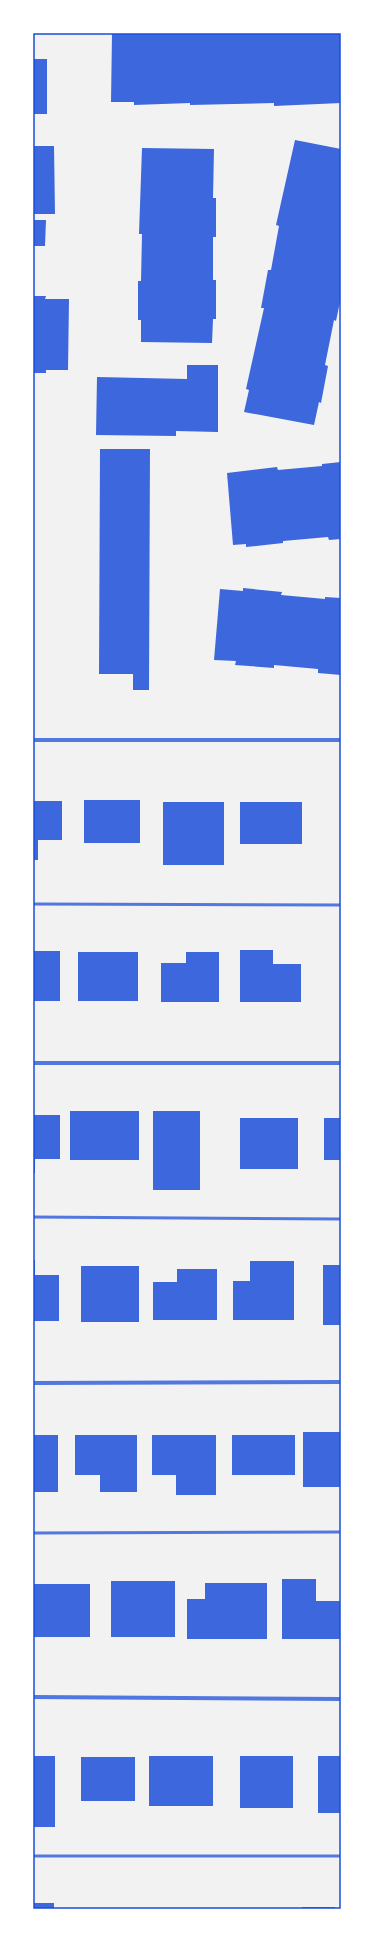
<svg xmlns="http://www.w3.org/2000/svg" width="374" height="1942" font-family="Barlow,sans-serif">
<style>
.building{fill:#3d67dc}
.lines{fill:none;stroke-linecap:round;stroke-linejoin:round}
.service{stroke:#5277de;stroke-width:3}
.minor{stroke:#5277de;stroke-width:4}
.neatline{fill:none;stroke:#1d4ed8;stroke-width:1.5}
</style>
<rect width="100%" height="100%" fill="#f2f2f2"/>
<g class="building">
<polygon points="112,33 341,33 341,103 274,106 274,103 190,105 190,103 134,105 134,102 111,102"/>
<rect x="33" y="59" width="14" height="55"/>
<polygon points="295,140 341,149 341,297 336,321 334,320 325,365 328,366 321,403 319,402 314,425 244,412 249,390 246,389 264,308 261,308 268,270 271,270 279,226 276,225"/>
<polygon points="33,146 54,146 55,214 33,214"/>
<polygon points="142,148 214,149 213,198 216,198 216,237 213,237 213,280 216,280 216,319 213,319 212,343 141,342 141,320 138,320 138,281 141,281 142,234 139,234"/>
<polygon points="33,220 46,220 45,246 33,246"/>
<polygon points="33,296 46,296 45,299 69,299 68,370 46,370 46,373 33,373"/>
<polygon points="187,365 218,365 218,432 176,431 176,436 96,435 97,377 187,379"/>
<polygon points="100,449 150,449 149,690 133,690 133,674 99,674"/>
<polygon points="341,462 341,539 329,540 328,537 283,541 283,543 246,547 246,544 233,545 227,473 277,467 278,470 322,466 322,464"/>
<polygon points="243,588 282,592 281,595 325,599 325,597 341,598 341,675 318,673 318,669 274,665 274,668 235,665 236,661 214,660 220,589 243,591"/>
<rect x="84" y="800" width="56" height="43"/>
<polygon points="33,801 62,801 62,840 38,840 38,860 33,860"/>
<rect x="163" y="802" width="61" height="63"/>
<rect x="240" y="802" width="62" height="42"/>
<polygon points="240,950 273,950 273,964 301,964 301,1002 240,1002"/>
<rect x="33" y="951" width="27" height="50"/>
<rect x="78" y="952" width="60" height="49"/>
<polygon points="186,952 219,952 219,1002 161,1002 161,963 186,963"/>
<rect x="70" y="1111" width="69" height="49"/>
<rect x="153" y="1111" width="47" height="79"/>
<polygon points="33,1115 60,1115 60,1159 35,1159 35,1173 33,1173"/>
<rect x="240" y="1118" width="58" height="51"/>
<rect x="324" y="1118" width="17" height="42"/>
<polygon points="33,1260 35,1260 35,1275 59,1275 59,1321 33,1321"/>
<polygon points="250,1261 294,1261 294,1320 233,1320 233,1281 250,1281"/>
<rect x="323" y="1265" width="18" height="60"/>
<rect x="81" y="1266" width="58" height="56"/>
<polygon points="177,1269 217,1269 217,1320 153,1320 153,1282 177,1282"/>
<rect x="303" y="1432" width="38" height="55"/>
<rect x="33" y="1435" width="25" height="57"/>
<polygon points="75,1435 137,1435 137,1492 100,1492 100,1475 75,1475"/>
<polygon points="152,1435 216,1435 216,1495 176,1495 176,1475 152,1475"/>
<rect x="232" y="1435" width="63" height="40"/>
<polygon points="282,1579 316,1579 316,1601 341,1601 341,1639 282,1639"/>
<rect x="111" y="1581" width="64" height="56"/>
<polygon points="205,1583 267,1583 267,1639 187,1639 187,1599 205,1599"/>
<rect x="33" y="1584" width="57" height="53"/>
<rect x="33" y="1756" width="22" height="71"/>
<rect x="149" y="1756" width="64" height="50"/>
<rect x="240" y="1756" width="53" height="52"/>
<rect x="318" y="1756" width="23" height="57"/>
<rect x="81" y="1757" width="54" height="44"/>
<rect x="33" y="1903" width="21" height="6"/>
<rect x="302" y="1907" width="33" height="2"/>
</g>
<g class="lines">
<g class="service">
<polyline points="33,904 341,905"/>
<polyline points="33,1217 341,1219"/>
<polyline points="33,1533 341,1532"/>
<polyline points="33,1856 341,1856"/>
</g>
<g class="minor">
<polyline points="33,740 341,740"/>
<polyline points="33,1063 341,1063"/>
<polyline points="33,1383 341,1382"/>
<polyline points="33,1697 341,1699"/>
</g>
</g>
<rect width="374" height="1942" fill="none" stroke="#ffffff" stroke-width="68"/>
<rect x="34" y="34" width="306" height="1874" class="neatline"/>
</svg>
